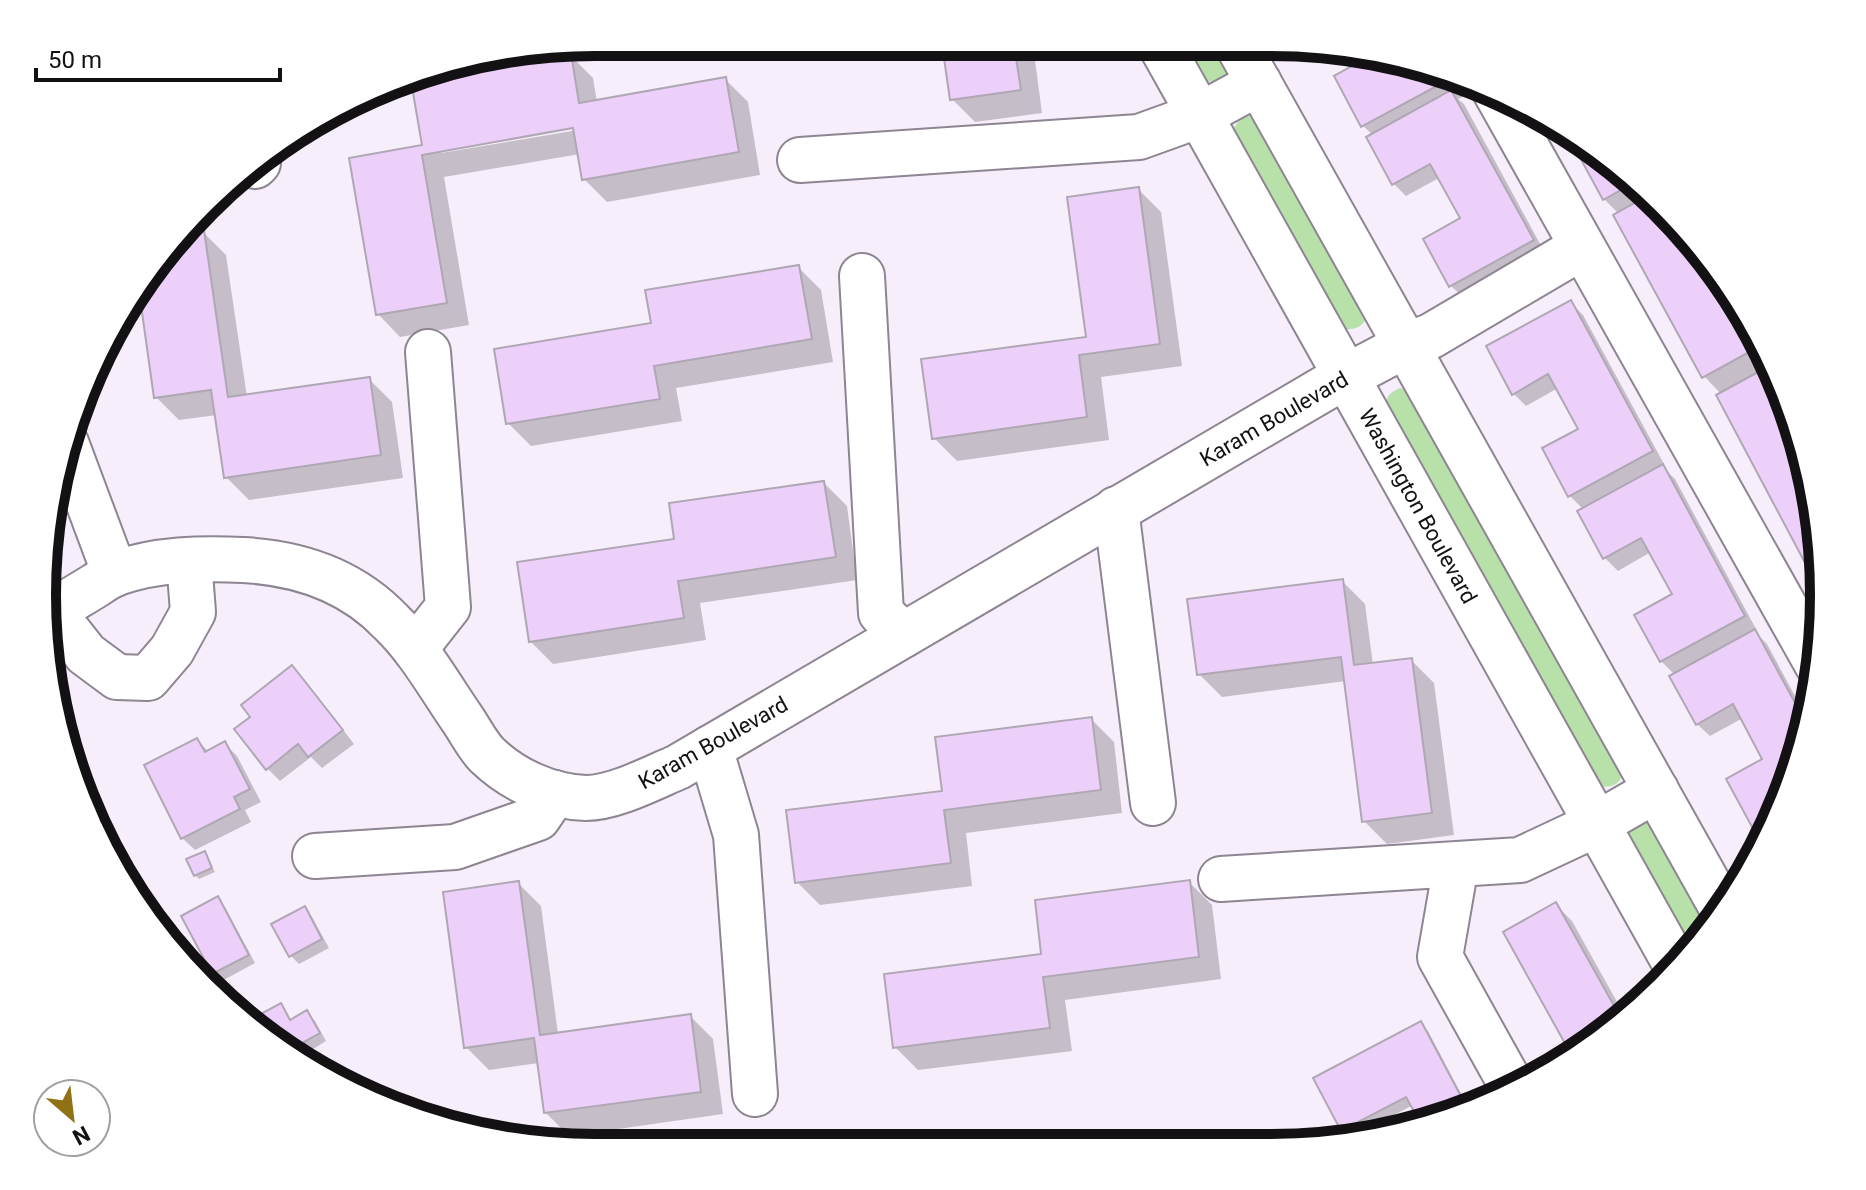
<svg xmlns="http://www.w3.org/2000/svg" width="1866" height="1190" font-family="Roboto,sans-serif">
<style>
.commercial{fill:#ebe4fa}
.green{fill:#b8e1a9}
.shadow{fill:#0003;fill-rule:evenodd}
.building{fill:#ecd0fa;stroke:#afa7b3;stroke-width:2}
.lines{fill:none;stroke-linecap:round;stroke-linejoin:round}
.minor-casing{stroke:#8d8591;stroke-width:48}
.minor{stroke:#fff;stroke-width:44}
.labels{text-anchor:middle;dominant-baseline:central;stroke-width:6;stroke-linejoin:round;paint-order:stroke}
.street-label{font-size:22px;fill:#141115;stroke:#fff}
.rim{fill:none;stroke:#141115;stroke-width:10}
</style>
<rect width="100%" height="100%" fill="#f7eefb"/>
<polygon class="commercial" points="1763,845 1741,882 1731,864"/>
<g class="green">
<path d="M 1183,46 L 1219,46 L 1229,68 C 1225,80 1218,83 1206,81 Z"/>
<path d="M 1249,116 L 1256,118 L 1367,316 C 1363,327 1355,330 1344,329 L 1232,132 C 1236,123 1239,119 1249,116 Z"/>
<path d="M 1400,388 L 1409,390 L 1623,774 C 1619,785 1611,788 1600,786 L 1385,405 C 1387,395 1391,392 1400,388 Z"/>
<polygon points="1644,822 1651,824 1712,927 1690,953 1628,837 1630,829"/>
</g>
<g class="shadow">
<polygon points="944,44 1033,45 1042,113 975,122 952,99"/>
<polygon points="1369,54 1452,76 1463,97 1458,99 1464,104 1545,253 1464,298 1451,286 1463,219 1439,178 1406,196 1394,184 1373,135 1363,126 1371,58"/>
<path d="M 570,55 L 593,78 L 597,102 L 725,79 L 748,102 L 760,175 L 607,202 L 584,179 L 580,154 L 444,177 L 469,325 L 400,337 L 378,314 L 424,147 ZM 583,125 L 584,129 L 441,153 L 441,149 Z"/>
<polygon points="1569,134 1608,157 1687,231 1712,266 1730,300 1735,297 1750,319 1795,418 1819,523 1821,582 1816,572 1818,571 1806,560 1721,394 1704,376 1619,214 1604,199"/>
<polygon points="1138,189 1161,212 1182,366 1101,377 1109,440 957,461 934,438 1089,338"/>
<polygon points="203,232 226,255 247,397 369,379 392,402 403,478 249,500 226,477 217,415 179,420 156,397 141,288 157,258 181,235"/>
<polygon points="798,267 821,290 833,362 676,388 682,421 531,446 508,423 653,324"/>
<polygon points="1570,302 1583,315 1664,464 1661,466 1675,479 1756,629 1754,631 1767,644 1808,720 1805,739 1766,838 1754,825 1765,760 1743,718 1710,736 1697,724 1675,675 1661,661 1674,595 1651,552 1618,571 1605,558 1580,512 1584,510 1570,496 1581,430 1558,388 1526,406 1513,393"/>
<polygon points="824,483 847,506 857,580 700,603 706,640 553,664 530,641 677,541"/>
<polygon points="1342,581 1365,604 1373,665 1411,660 1434,683 1454,835 1387,844 1364,821 1346,681 1222,697 1199,674"/>
<polygon points="292,668 305,680 354,744 322,768 311,757 280,781 267,768 253,718"/>
<polygon points="1091,719 1114,742 1122,813 966,833 972,886 820,905 797,882 944,792"/>
<polygon points="197,740 209,752 225,744 237,756 261,802 245,810 251,822 195,850 182,838"/>
<polygon points="204,853 215,872 199,879 195,875"/>
<polygon points="1189,882 1212,905 1221,979 1065,1000 1072,1051 918,1070 895,1047 1044,956"/>
<polygon points="518,883 541,906 558,1034 690,1016 713,1039 723,1114 569,1136 546,1113 539,1063 489,1070 466,1047"/>
<polygon points="217,899 225,907 255,963 222,981 213,973"/>
<polygon points="1555,904 1572,921 1626,1018 1574,1055 1505,933"/>
<polygon points="304,908 312,917 329,948 299,964 291,956"/>
<polygon points="280,1005 292,1021 306,1013 315,1021 326,1041 310,1051 321,1070 255,1030 250,1022"/>
<polygon points="1420,1023 1428,1031 1468,1107 1424,1125 1413,1105 1350,1138 1342,1130"/>
<polygon points="365,1090 378,1103 360,1093"/>
</g>
<g class="building">
<polygon points="942,44 1014,45 1021,90 950,100"/>
<polygon points="571,53 579,103 726,77 739,152 582,180 573,128 422,155 447,303 376,315 349,158 422,145 411,81"/>
<polygon points="1366,53 1445,74 1448,80 1361,127 1334,76 1368,57"/>
<polygon points="1451,90 1534,240 1449,287 1423,239 1460,218 1430,164 1392,185 1366,137"/>
<polygon points="1566,132 1608,157 1635,182 1603,200"/>
<polygon points="1139,187 1160,344 1079,355 1087,417 932,439 921,359 1086,337 1067,197"/>
<polygon points="1649,195 1687,231 1699,248 1697,249 1725,300 1733,296 1750,319 1762,345 1702,378 1613,215"/>
<polygon points="204,230 228,397 370,377 381,455 224,478 211,390 154,398 139,291 157,258 183,233"/>
<polygon points="799,265 812,339 654,366 660,399 506,424 494,349 651,323 645,290"/>
<polygon points="1571,300 1653,451 1568,497 1542,448 1578,429 1548,374 1512,395 1486,346"/>
<polygon points="1771,365 1795,418 1796,422 1791,424 1800,441 1819,523 1820,552 1804,561 1716,395"/>
<polygon points="1663,464 1745,616 1660,662 1634,615 1672,594 1641,538 1603,559 1577,511"/>
<polygon points="824,481 836,557 678,581 684,618 529,642 517,562 674,539 669,503"/>
<polygon points="1821,567 1821,587 1813,571"/>
<polygon points="1343,579 1354,665 1412,658 1432,813 1362,822 1341,657 1197,675 1187,599"/>
<polygon points="1755,629 1807,725 1805,739 1777,813 1752,827 1726,779 1762,759 1733,704 1696,725 1669,676"/>
<polygon points="292,665 343,730 308,757 298,744 266,770 234,729 250,717 241,705"/>
<polygon points="1092,717 1101,790 944,810 951,863 795,883 786,810 942,791 935,737"/>
<polygon points="197,738 205,752 225,741 250,789 234,797 240,809 181,839 144,765"/>
<polygon points="205,851 212,868 194,876 186,859"/>
<polygon points="1190,880 1199,957 1043,977 1050,1028 893,1048 884,974 1041,954 1035,900"/>
<polygon points="519,881 540,1035 691,1014 701,1092 544,1113 534,1038 464,1048 443,892"/>
<polygon points="218,896 249,955 212,974 181,916"/>
<polygon points="1556,902 1622,1020 1572,1056 1503,932"/>
<polygon points="305,906 322,939 289,957 271,924"/>
<polygon points="281,1003 290,1020 307,1010 320,1033 304,1042 315,1062 311,1064 258,1033 248,1021"/>
<polygon points="1421,1021 1465,1104 1422,1126 1406,1097 1341,1131 1313,1078"/>
</g>
<g class="lines">
<defs>
<g id="minor">
<polyline points="1161,46 1677,967"/>
<polyline points="1238,46 1723,910"/>
<polyline points="1495,91 1817,664"/>
<polyline points="800,160 1139,137 1200,115 1259,83"/>
<polyline points="255,166 258,163"/>
<polyline points="862,276 881,613 903,635"/>
<polyline points="66,443 115,574"/>
<polyline points="1116,509 1153,803"/>
<polyline points="52,611 86,654 117,677 148,678 172,650 193,612 189,560"/>
<path d="M 49,614 C 64,604 80,595 96,585 C 102,581 109,576 117,573 C 157,559 201,558 243,560 C 299,563 352,581 391,622 C 420,650 440,687 463,720 C 471,732 478,746 487,755 C 513,780 550,797 586,798 C 614,798 652,778 678,767 L 1325,388 L 1406,345 L 1431,336 L 1582,247"/>
<polyline points="415,649 448,607 428,352"/>
<polyline points="710,748 736,835 755,1094"/>
<polyline points="315,856 455,847 538,818 555,793"/>
<polyline points="1456,865 1440,957 1513,1088"/>
<polyline points="1221,879 1520,860 1597,824 1656,790"/>
</g>
</defs>
<use href="#minor" class="minor-casing"/>
<use href="#minor" class="minor"/>
</g>
<g class="labels">
<g class="street-label">
<text transform="translate(1274 419) rotate(-30)">Karam Boulevard</text>
<text transform="translate(1418 506) rotate(61)">Washington Boulevard</text>
<text transform="translate(713 743) rotate(-29)">Karam Boulevard</text>
</g>
</g>
<path d="M0 0H1866V1190H0ZM595 56H1271A539 539 0 0 1 1810 595V595A539 539 0 0 1 1271 1134H595A539 539 0 0 1 56 595V595A539 539 0 0 1 595 56Z" fill="#fff" fill-rule="evenodd"/>
<path class="rim" d="M595 56H1271A539 539 0 0 1 1810 595V595A539 539 0 0 1 1271 1134H595A539 539 0 0 1 56 595V595A539 539 0 0 1 595 56Z"/>
<g transform="translate(72 1118) rotate(152)"><circle r="38" fill="#ffffff" stroke="#a1a0a1" stroke-width="2"/>
<path d="M0-6L14 30L0 20L-14 30Z" fill="#907116"/>
<text y="-12" font-size="22" font-weight="bold" text-anchor="middle" fill="#141115">N</text>
</g>
<path d="M36 68v12h244v-12" fill="none" stroke="#141115" stroke-width="4"/>
<text x="48" y="68" font-size="24" fill="#141115" stroke="#ffffff" stroke-width="6" paint-order="stroke">50 m</text>
</svg>
